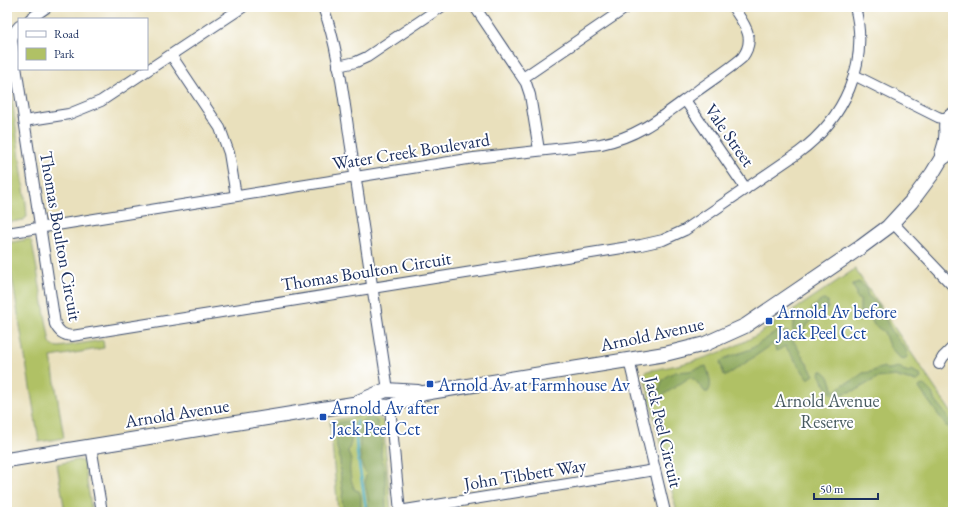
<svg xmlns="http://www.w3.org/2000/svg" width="960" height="519" font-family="'EB Garamond',serif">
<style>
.green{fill:#b0c165;stroke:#667862}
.forest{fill:#8ca75a;stroke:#546b5c}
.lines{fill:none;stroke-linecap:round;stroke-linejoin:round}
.stream{stroke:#45acc5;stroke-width:2.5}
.street-casing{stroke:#3a4a6c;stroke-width:12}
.secondary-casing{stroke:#3a4a6c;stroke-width:16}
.street{stroke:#fff;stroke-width:10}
.secondary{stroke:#fff;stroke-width:14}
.transit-dot{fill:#1a4fb4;stroke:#fff;stroke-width:1.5}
.labels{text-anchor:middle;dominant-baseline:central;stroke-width:4;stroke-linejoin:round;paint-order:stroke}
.street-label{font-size:18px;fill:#1b2f5e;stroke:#fff}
.transit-label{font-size:18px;fill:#164399;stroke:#fff;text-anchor:start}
.park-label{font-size:18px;fill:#485b60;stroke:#fff}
</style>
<rect width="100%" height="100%" fill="#fff"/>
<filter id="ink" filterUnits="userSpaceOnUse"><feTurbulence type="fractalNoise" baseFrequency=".025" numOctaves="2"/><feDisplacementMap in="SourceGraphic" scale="8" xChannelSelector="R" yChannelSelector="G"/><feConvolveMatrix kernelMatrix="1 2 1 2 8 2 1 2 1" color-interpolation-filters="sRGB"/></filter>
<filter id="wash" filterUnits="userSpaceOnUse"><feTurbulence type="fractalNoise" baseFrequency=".012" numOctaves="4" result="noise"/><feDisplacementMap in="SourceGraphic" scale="16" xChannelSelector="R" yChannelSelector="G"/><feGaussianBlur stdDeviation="0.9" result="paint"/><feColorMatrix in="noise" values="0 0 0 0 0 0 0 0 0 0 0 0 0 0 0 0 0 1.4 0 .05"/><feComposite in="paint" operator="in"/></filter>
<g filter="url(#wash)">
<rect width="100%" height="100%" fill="#e9e0bc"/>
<g class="green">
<polygon points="7,60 26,203 27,217 23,220 7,223"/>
<polygon points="29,239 32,242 50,342 53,346 59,347 103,340 104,348 51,357 64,438 39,442 7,247 7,243"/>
<path d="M 855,269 L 953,415 L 953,512 L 677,512 L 644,376 L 647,371 C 688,364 721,355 757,335 Z"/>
<polygon points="373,413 383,421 391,512 338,512 330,421"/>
<polygon points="78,460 82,461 84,464 92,512 65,512 57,464"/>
</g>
<g class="forest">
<path d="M 859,282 L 866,288 L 868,296 C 882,305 886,324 896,337 C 900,343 906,347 908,355 L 905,359 L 900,358 L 889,346 L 884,332 L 874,325 L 870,317 L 867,316 L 864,313 L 860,313 L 860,300 L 856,297 L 856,291 L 853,287 L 853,284 Z"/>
<path d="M 823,300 L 828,301 L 828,308 C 821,315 812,320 805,327 C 802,330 803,333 799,336 L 796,336 C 787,327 797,313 808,316 C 812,308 815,304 823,300 Z"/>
<polygon points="778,332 788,332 814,375 808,379 785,346 777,351 773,344 726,376 724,375 720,362 723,359 751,349 773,334"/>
<path d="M 706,366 C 709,375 713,385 708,392 L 705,392 L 696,381 L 690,377 L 656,400 L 662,381 L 668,375 L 676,372 L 689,371 Z"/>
<path d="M 884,367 L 886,369 C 893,370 899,364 903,370 L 909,372 L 912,370 L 920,375 L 921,378 L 917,381 L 908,380 L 895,376 L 877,378 L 856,390 L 835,396 C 829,393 823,381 820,374 L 821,371 L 823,371 C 831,377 831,381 833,389 L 836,391 L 844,384 L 852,381 L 863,373 L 870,372 Z"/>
<polygon points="924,385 932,393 934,399 952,422 953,435 919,388 920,386"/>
<path d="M 371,417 L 377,421 L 378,430 L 382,438 L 381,455 L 385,469 L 386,512 L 368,512 C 367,508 369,503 368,499 C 367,489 362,483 367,474 C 365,471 363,469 362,466 C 359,460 359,427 362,421 C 364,418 368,418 371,417 Z"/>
<path d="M 347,421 L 352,422 L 353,425 L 351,434 L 351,442 L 348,452 L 351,460 C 348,469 351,482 355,490 L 359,491 L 361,496 L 361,512 L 344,512 C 343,503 341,501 343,492 C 340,482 341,472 340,461 C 340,456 338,452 337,448 C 336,441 337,433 336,426 L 338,423 Z"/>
</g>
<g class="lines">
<path class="stream" d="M 357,421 C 353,452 364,481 366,512"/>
</g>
</g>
<g filter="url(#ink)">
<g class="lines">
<defs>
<g id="street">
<path d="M 323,7 C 339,49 344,102 351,147 C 364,228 376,309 388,390"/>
<polyline points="475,7 526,83 530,95 539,150"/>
<polyline points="30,19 47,7"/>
<path d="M 19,26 L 14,32 L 12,40 L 55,324 C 59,332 63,335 72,336 L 641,245 L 663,240 L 685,230 L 798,153 C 844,119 870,64 855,7"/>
<polyline points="171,55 220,128 229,153 236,196"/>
<polyline points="338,66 356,62 367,57 441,7"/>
<polyline points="854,75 938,117 947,120"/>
<polyline points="523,78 627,7"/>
<polyline points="685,100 746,189"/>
<polyline points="24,121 69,114 101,101 243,7"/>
<polyline points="892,222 953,286"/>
<path d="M 7,233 L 474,158 L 601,144 C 641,136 665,114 697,91 C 712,80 728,70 742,58 C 757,38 744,24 733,7"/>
<polyline points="629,360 665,512"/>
<polyline points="939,364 943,357 953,347"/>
<polyline points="390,407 400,512"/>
<polyline points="91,446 102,512"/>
<polyline points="399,511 655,470"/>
</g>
<g id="secondary">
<path d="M 942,155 C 943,149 946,144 946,138 C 948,129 942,120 953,115"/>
<polyline points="358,402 386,390 418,392"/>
<polyline points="7,460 353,404 390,407 424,393 665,354 705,344 745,326 861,247 888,227 911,202 932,174 941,159 948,154 953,144"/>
</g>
</defs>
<use href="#street" class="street-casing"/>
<use href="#secondary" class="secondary-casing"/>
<use href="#street" class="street"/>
<use href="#secondary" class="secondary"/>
</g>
</g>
<g class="transit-dot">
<rect x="765" y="317" width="8" height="8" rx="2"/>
<rect x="426" y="380" width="8" height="8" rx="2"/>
<rect x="319" y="413" width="8" height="8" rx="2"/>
</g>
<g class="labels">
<g class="street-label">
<text transform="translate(730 135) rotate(55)">Vale Street</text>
<text transform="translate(411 151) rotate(-9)">Water Creek Boulevard</text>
<text transform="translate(61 236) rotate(80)">Thomas Boulton Circuit</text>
<text transform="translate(366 271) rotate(-9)">Thomas Boulton Circuit</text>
<text transform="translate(652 334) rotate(-12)">Arnold Avenue</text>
<text transform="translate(177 413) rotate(-9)">Arnold Avenue</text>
<text transform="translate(664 432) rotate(77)">Jack Peel Circuit</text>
<text transform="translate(525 474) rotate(-9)">John Tibbett Way</text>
</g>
<g class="transit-label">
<text x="777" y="311">Arnold Av before<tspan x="777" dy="21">Jack Peel Cct</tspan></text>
<text x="438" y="384">Arnold Av at Farmhouse Av</text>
<text x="331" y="407">Arnold Av after<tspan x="331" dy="21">Jack Peel Cct</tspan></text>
</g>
<g class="park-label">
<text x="827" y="400">Arnold Avenue<tspan x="827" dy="21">Reserve</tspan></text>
</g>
</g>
<rect width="960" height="519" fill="none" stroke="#fff" stroke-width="24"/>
<rect x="18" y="18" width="130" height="52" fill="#ffffff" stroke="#a4acbf"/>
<rect x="26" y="31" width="20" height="6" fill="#ffffff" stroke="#a4acbf"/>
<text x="54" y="38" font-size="12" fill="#1b2f5e">Road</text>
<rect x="26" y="48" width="20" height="12" fill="#b0c165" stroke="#a4acbf"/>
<text x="54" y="58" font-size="12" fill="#1b2f5e">Park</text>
<path d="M814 493v6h64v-6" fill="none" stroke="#1b2f5e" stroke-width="2"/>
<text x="820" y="493" font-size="12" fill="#1b2f5e" stroke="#ffffff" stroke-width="3" paint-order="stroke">50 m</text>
</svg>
